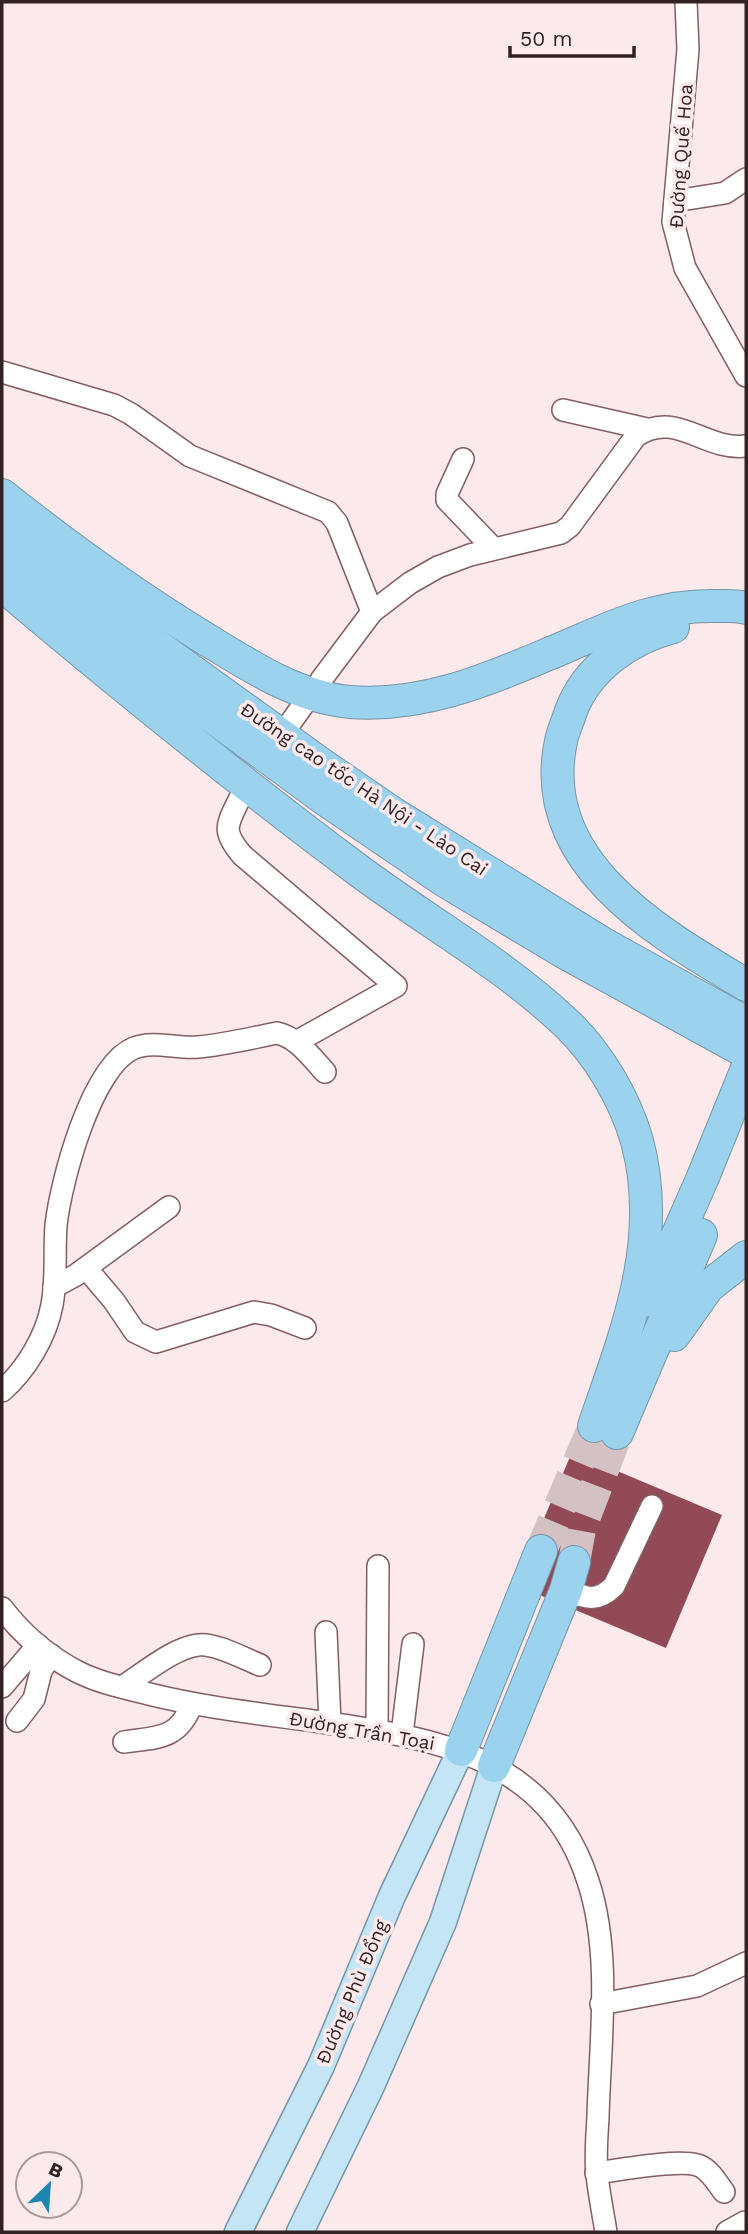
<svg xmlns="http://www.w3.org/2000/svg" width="748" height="2234" font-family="'Work Sans',sans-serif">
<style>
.building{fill:#924b56}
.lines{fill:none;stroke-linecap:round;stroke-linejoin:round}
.highway-tunnel{stroke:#d3c1c3;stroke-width:32;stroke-dasharray:32 16;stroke-linecap:butt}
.minor-casing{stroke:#835e63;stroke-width:24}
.major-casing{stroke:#7695a7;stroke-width:29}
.highway-casing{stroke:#7695a7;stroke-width:34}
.minor{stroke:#fff;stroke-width:21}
.major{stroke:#c3e5f5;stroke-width:26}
.highway{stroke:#9bd3ee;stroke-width:32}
.labels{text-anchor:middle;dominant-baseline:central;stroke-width:7;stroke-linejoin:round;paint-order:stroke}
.street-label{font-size:19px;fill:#322224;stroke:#fbe9eb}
</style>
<rect width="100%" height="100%" fill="#fbe9eb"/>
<polygon class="building" points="572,1452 722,1515 666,1648 516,1585"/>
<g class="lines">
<g class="highway-tunnel">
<polyline points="541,1551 594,1426"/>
<polyline points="574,1562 580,1529 617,1433"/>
</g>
<defs>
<g id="minor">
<polyline points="686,2 688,49 673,222 685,268 746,376"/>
<polyline points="675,201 725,193 746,179"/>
<polyline points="2,372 114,405 131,414 190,456 328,512 337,523 372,612"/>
<polyline points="563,410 647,429"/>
<polyline points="463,459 447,494 447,500 493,548"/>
<path d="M 321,680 L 372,612 L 410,583 L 438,567 L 470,555 L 561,533 L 570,526 L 636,436 C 676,409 704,451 746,446"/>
<polyline points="291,722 306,701"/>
<path d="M 240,798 C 227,825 221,830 242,855 L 396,986 L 296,1042"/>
<polyline points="86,1268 114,1301 135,1332 156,1342 254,1312 271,1315 305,1328"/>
<polyline points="54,1287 76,1275 169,1207"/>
<path d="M 2,1391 C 26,1370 46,1337 52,1305 C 57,1279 54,1251 56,1225 C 61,1182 91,1066 134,1048 C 153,1040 177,1049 198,1047 C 224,1045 251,1038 277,1033 C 297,1037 312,1058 325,1072"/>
<path d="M 566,1590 C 586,1598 597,1603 614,1586 L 652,1506"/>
<path d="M 2,1608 C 22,1634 49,1657 78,1672 C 100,1683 125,1688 149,1694 C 205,1708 263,1714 321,1722 C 434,1738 548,1756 588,1881 C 612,1953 600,2042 598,2117 C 597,2136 595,2156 597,2175 C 599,2194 603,2213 606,2232"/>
<polyline points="326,1632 330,1723"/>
<polyline points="2,1687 38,1645"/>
<path d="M 122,1687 C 143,1674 173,1648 198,1645 C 214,1642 245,1659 260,1665"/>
<polyline points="17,1721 34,1699 41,1671 51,1655"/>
<polyline points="377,1729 378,1566"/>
<polyline points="402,1734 413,1644"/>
<path d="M 124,1742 C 158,1737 178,1740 192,1704"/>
<polyline points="601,2004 697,1986 746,1963"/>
<path d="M 596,2173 C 619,2170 677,2159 697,2165 C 709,2168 717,2183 724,2192"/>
<polyline points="727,2232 745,2222"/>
</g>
<g id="major">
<polyline points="238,2232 321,2066 392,1896 461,1750"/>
<polyline points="300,2232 371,2086 443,1922 494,1766"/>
</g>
<g id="highway">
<path d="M 2,495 C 66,546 131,593 201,636 C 247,664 295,697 350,702 C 425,708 491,678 558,650 C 612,627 654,605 715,606 C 725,606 736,605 746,608"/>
<polyline points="2,525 63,578 321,764 394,814 602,943 746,1023"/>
<polyline points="2,556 50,598 326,800 445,881 562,951 746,1052"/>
<path d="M 2,585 C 118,683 236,779 358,870 C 426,921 504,964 566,1023 C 598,1053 625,1099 637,1141 C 664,1241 626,1333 594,1426"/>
<path d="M 673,627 C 630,638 587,668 571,711 C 568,721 563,731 561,741 C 535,863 659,933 746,985"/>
<polyline points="649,1300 703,1177 746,1071"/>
<polyline points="674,1335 708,1287 746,1257"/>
<polyline points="617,1433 701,1235"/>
<polyline points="461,1750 541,1551"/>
<polyline points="494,1766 566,1590 574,1562"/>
</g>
</defs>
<use href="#minor" class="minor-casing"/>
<use href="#major" class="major-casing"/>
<use href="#highway" class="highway-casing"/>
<use href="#minor" class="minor"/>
<use href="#major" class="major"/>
<use href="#highway" class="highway"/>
</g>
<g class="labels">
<g class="street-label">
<text transform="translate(681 156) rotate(-86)">Đường Quế Hoa</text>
<text transform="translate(364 789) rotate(34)">Đường cao tốc Hà Nội - Lào Cai</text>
<text transform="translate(362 1731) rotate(10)">Đường Trần Toại</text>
<text transform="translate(352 1992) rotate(-67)">Đường Phù Đổng</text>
</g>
</g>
<rect width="748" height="2234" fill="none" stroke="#322224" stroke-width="7"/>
<g transform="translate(49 2185) rotate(25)"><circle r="33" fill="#fbe9eb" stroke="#ab999b" stroke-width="2"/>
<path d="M0-5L12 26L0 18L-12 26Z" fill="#1e87af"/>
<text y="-10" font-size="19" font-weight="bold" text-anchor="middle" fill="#322224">B</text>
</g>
<path d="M510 46v10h124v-10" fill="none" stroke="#322224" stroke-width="3.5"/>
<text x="520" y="46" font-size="21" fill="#322224" stroke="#fbe9eb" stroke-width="5" paint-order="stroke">50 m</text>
</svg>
